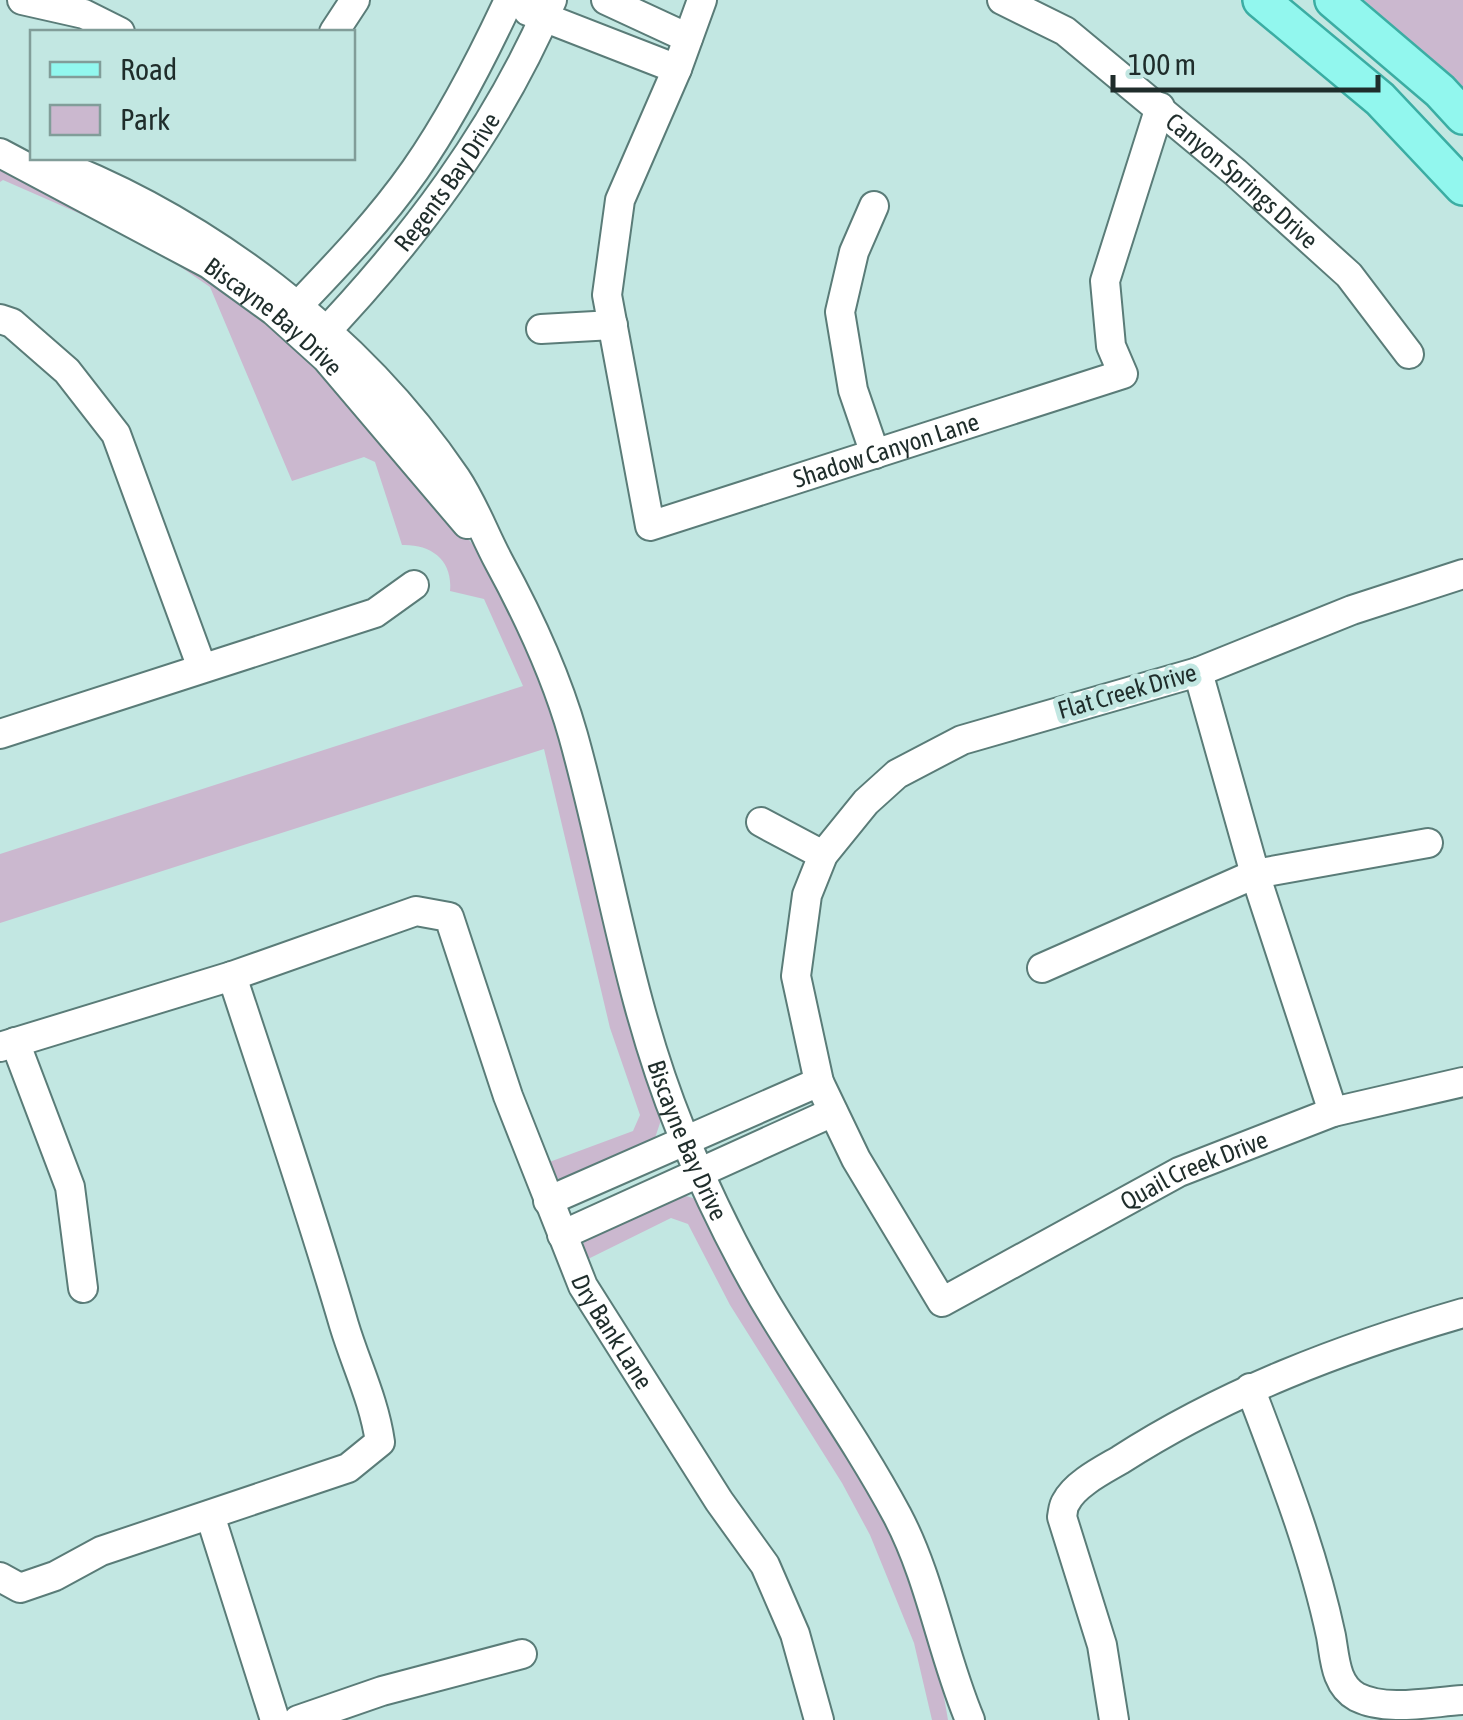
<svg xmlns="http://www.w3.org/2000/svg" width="1463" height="1720" font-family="'Asap Condensed',sans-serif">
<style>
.green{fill:#cbb8cf}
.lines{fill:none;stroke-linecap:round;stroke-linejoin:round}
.minor-casing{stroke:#5a7c78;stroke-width:32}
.major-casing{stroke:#3bada3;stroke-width:40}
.minor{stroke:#fff;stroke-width:28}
.major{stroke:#92f7ee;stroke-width:35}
.labels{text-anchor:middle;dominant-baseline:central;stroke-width:10;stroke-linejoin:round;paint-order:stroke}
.street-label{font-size:25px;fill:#1f2d2b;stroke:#c2e7e2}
</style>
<rect width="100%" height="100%" fill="#c2e7e2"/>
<g class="green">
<polygon points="1364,0 1463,0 1463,90"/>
<path d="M 0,163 L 181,256 L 294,342 L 431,490 L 483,558 L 517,620 L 564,742 L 662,1117 L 654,1141 L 562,1180 L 551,1176 L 544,1164 L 633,1131 L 640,1115 L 610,1028 L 544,749 L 0,923 L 0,854 L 523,686 L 484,599 L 450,591 C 453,560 431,544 402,545 L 375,462 L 364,457 L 292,481 L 210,287 L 169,259 L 108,226 L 3,180 L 0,182 Z"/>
<path d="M 682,1195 L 693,1198 L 702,1207 C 737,1266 772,1325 808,1384 C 874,1495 928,1590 948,1720 L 932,1720 L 914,1643 L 870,1535 L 842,1483 L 730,1305 L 688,1224 L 671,1218 L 586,1260 L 582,1249 L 586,1235 Z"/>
</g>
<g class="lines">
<defs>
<g id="minor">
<polyline points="22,0 84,14 120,32"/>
<polyline points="606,0 688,38"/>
<path id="s1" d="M 702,0 L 677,69 L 620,200 L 607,295 L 650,526 L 1123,374 L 1111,346 L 1105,281 L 1160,107"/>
<path id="s2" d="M 1002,0 L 1065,31 L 1235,172 L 1349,275 L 1409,354"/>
<polyline points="528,11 677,69"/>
<polyline points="334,32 355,0"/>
<path id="s3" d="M 0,153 L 209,264 L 274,311 L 326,358 L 467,524"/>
<path id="s4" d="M 43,158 C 204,218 359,335 456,478 C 474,505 484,534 499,562 C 529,617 556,675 573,735 C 610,867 628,1001 680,1128 C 704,1186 731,1243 763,1298 C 806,1371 857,1440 897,1515 C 931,1579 942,1654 970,1720"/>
<polyline points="874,206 854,252 840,312 853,390 875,454"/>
<path d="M 288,316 C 332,270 378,223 415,170 C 452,117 482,58 509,0"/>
<polyline points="0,319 12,323 67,371 116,434 202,668"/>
<polyline points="541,329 613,325"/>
<path id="s5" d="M 314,344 C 412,242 496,131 552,0"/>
<path id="s6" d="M 1463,574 L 1352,610 L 1198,672 L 962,740 L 897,774 L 866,802 L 823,855 L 807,895 L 796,976 L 819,1082 L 856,1159 L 942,1302 L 1179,1172 L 1333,1112 L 1463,1082"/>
<polyline points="1198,672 1255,874 1333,1112"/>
<polyline points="0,734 375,613 414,585"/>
<polyline points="761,822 823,855"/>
<polyline points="1042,968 1255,874 1428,843"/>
<polyline points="15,1042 70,1187 83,1288"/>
<path id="s7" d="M 0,1047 L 232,976 L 416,911 L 449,917 L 508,1096 L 583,1286 L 719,1501 L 765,1565 L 795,1634 L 819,1720"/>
<polyline points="548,1201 819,1082"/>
<polyline points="562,1235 833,1112"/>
<path d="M 1250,1388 C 1281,1470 1313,1551 1331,1636 C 1335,1658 1335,1685 1357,1697 C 1387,1712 1430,1702 1463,1700"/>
<polyline points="210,1515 275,1720"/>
<path d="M 0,1577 L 20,1588 L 55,1576 L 101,1551 L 348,1468 L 380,1442 C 374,1400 356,1365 344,1325 C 310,1208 270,1092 232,976"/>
<polyline points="298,1720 382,1691 522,1654"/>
<path d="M 1114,1720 L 1102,1645 L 1062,1517 C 1063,1512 1063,1506 1066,1502 C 1075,1484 1103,1470 1120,1460 C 1226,1392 1342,1348 1463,1313"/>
</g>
<g id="major">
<polyline points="1261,0 1380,99 1463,187"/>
<polyline points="1333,0 1440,91 1463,116"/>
</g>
</defs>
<use href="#minor" class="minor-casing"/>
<use href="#major" class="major-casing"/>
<use href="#minor" class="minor"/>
<use href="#major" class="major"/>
</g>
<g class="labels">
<g class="street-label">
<text stroke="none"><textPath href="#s2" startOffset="302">Canyon Springs Drive</textPath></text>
<text stroke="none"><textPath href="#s5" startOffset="210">Regents Bay Drive</textPath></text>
<text stroke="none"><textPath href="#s3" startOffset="320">Biscayne Bay Drive</textPath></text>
<text stroke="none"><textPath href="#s1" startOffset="795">Shadow Canyon Lane</textPath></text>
<text transform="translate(1127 691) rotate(-16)">Flat Creek Drive</text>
<text stroke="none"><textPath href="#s4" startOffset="1235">Biscayne Bay Drive</textPath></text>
<text stroke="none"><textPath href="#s6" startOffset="1482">Quail Creek Drive</textPath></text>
<text stroke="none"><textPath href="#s7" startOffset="918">Dry Bank Lane</textPath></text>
</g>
</g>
<rect x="30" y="30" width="325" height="130" fill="#c2e7e2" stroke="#819d99" stroke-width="2.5"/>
<rect x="50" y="62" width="50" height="15" fill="#92f7ee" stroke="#819d99" stroke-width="2.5"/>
<text x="120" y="80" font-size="30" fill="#1f2d2b">Road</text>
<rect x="50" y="105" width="50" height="30" fill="#cbb8cf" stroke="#819d99" stroke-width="2.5"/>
<text x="120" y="130" font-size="30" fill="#1f2d2b">Park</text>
<path d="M1113 75v15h265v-15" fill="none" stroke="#1f2d2b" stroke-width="5"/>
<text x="1128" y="75" font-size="30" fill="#1f2d2b" stroke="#c2e7e2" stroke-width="8" paint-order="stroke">100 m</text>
</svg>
